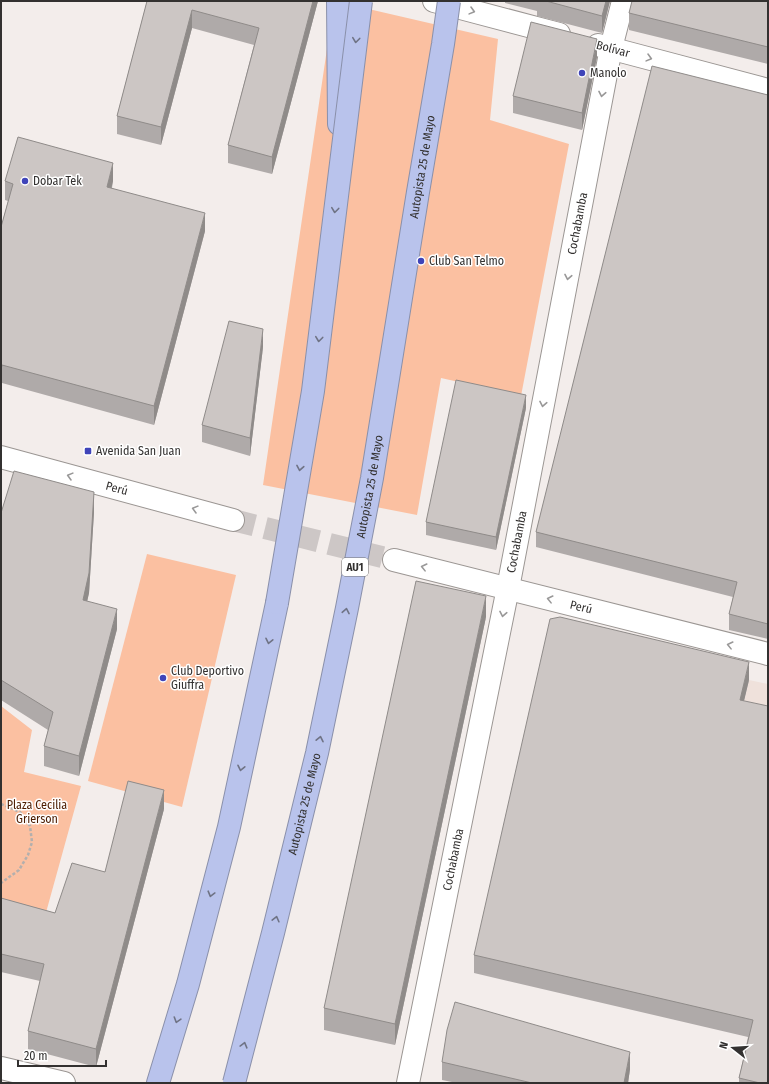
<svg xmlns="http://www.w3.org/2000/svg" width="769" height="1084" font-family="'Fira Sans Condensed',sans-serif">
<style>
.built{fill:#efe1db}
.green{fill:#fbc0a1}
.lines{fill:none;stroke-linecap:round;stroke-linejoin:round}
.minor-tunnel{stroke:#cdc7c6;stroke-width:22;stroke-dasharray:22 11;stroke-linecap:butt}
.minor-casing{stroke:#9b9693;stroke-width:24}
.motorway-casing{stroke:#8a90aa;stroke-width:24}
.path{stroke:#b3afad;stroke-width:2.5;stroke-dasharray:3 2;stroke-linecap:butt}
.minor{stroke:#fff;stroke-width:22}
.motorway{stroke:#b9c3ec;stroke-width:22}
.motorway-bridge-casing{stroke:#8a90aa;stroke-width:24;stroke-linecap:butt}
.motorway-bridge{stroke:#b9c3ec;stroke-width:22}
.wall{fill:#afaaa9}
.shaded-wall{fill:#8f8b89}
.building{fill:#ccc6c4;stroke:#8f8b89}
.oneway{stroke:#999898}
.oneway2{stroke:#6f7385}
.poi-dot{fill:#3f44b9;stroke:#fff;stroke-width:1.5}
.labels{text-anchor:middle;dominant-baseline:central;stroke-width:3;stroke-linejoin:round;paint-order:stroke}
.shield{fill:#fff;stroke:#706f6e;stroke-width:1}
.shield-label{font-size:11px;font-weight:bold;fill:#333130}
.street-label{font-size:12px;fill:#333130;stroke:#fff}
.poi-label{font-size:12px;fill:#333130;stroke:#fff;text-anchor:start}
.park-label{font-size:12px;fill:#4c1c00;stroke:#fff}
</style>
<rect width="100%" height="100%" fill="#f3edeb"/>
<polygon class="built" points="749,680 768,684 768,724 740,718"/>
<g class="green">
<polygon points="334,1 498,39 490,120 569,144 521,396 441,378 417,515 263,485"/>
<polygon points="147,554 236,575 182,807 88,781"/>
<polygon points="1,706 32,730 24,772 81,786 42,927 1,916"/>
</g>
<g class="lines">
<polyline class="minor-tunnel" points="233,520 394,560"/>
<defs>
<g id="minor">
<polyline points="434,1 559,34"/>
<polyline points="598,45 768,90"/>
<path id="s1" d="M 1,457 L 233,520"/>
<path id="s2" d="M 394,560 L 768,654"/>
<polyline points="1,1068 64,1083"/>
<path id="s3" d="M 408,1083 L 508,588 L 611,48 L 623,1"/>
</g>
<g id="motorway">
<polyline points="338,1 339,124"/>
<polyline points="158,1083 188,984 229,827 277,603"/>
</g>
</defs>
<use href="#minor" class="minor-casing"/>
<use href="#motorway" class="motorway-casing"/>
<polyline class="path" points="1,804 20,812 30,826 32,842 28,855 19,870 1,883"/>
<use href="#minor" class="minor"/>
<use href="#motorway" class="motorway"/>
<defs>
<g id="motorway-bridge">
<polyline points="277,603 313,391 361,1"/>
<path id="s4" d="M 234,1083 L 273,933 L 317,753 L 347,608 L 372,478 L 418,192 L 443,44 L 449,1"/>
</g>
</defs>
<use href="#motorway-bridge" class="motorway-bridge-casing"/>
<use href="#motorway-bridge" class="motorway-bridge"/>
</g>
<g class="wall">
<polygon points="147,1 318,1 272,174 228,163 228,145 254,45 192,28 161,145 117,134 117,116"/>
<polygon points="505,1 610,1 602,33 537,16 537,11 505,3"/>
<polygon points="768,1 768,64 629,30 629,13"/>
<polygon points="597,57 582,130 513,113 513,96"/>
<polygon points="768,95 768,639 729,630 729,614 733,597 536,547 536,532"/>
<polygon points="5,181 113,181 112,188 205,231 154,425 2,383 1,389 1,227 8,201 5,200"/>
<polygon points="263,347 250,456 202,442 202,425"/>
<polygon points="526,408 496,550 426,535 426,522"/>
<polygon points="94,512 89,593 87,601 117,629 79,776 44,766 44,746 48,730 1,700 1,513"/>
<polygon points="486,617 395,1045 324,1030 324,1008"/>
<polygon points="749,680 744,700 768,1083 739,1083 739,1078 748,1037 474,973 474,955"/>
<polygon points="164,809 96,1067 28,1049 28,1031 40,981 1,972 1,898 55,913 105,872"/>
<polygon points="442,1062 630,1069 628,1083 457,1083 442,1080"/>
</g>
<g class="shaded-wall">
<polygon points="313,1 318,1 272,174 272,157"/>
<polygon points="606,1 610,1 602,33 602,16"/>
<polygon points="192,10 192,28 161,145 161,127"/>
<polygon points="597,39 597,57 582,130 582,113"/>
<polygon points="113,163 113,181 107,206 107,187"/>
<polygon points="205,213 205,231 154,425 154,406"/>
<polygon points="263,329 263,347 250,456 250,438"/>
<polygon points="2,365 2,383 1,389 1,370"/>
<polygon points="526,395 526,408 496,550 496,537"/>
<polygon points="94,492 94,512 89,593 83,620 83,600"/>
<polygon points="486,596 486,617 395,1045 395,1024"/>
<polygon points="117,609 117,629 79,776 79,756"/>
<polygon points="749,662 749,680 740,718 740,700"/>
<polygon points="164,790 164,809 96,1067 96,1049"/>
<polygon points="630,1052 630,1069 628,1083 624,1083"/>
</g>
<g class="building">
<polygon points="147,1 313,1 272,157 228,145 259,28 192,10 161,127 117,116"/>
<polygon points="546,1 606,1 602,16"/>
<polygon points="632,1 768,1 768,47 629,13"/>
<polygon points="531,22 597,39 582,113 513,96"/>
<polygon points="652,66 768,95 768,624 729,614 737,582 536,532"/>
<polygon points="18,137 113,163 107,187 205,213 154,406 2,365 1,370 1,227 13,184 5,181"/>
<polygon points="229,321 263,329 250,438 202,425"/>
<polygon points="456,380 526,395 496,537 426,522"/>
<polygon points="14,471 94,492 89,573 83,600 117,609 79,756 44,746 53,712 1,680 1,513"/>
<polygon points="416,581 486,596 395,1024 324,1008"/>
<polygon points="560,617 749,662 740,700 768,706 768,1083 760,1083 739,1078 753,1020 474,955 550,619"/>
<polygon points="128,781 164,790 96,1049 28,1031 44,964 1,954 1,898 55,913 72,863 105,872"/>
<polygon points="455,1002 630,1052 624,1083 532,1083 442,1062 447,1030"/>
</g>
<defs><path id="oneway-chevron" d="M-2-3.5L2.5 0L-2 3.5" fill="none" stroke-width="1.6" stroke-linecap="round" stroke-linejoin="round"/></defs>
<g class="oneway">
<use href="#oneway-chevron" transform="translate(472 11) rotate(15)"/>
<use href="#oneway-chevron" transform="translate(649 58) rotate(15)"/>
<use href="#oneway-chevron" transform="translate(602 94) rotate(101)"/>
<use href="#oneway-chevron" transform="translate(568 277) rotate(101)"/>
<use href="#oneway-chevron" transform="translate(543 404) rotate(101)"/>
<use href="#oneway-chevron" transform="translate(70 476) rotate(-165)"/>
<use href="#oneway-chevron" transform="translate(195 509) rotate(-165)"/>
<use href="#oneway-chevron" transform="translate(424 567) rotate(-166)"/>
<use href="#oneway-chevron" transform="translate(550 599) rotate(-166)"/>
<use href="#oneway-chevron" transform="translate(503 614) rotate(101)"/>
<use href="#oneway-chevron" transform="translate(730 645) rotate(-166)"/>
</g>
<g class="oneway2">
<use href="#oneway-chevron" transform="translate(356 40) rotate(97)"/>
<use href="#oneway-chevron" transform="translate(335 210) rotate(97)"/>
<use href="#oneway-chevron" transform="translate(319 339) rotate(97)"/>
<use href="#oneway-chevron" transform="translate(300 468) rotate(100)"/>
<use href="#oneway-chevron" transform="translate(346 611) rotate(-79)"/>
<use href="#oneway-chevron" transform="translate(269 641) rotate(102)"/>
<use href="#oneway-chevron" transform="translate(320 739) rotate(-78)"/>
<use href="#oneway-chevron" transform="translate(241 768) rotate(102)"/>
<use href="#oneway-chevron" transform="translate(211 894) rotate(105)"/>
<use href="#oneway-chevron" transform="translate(276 919) rotate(-76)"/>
<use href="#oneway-chevron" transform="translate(177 1020) rotate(107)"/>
<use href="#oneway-chevron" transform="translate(244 1045) rotate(-75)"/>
</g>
<g class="poi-dot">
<circle cx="582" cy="73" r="4"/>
<circle cx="25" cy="181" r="4"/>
<circle cx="421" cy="261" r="4"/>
<rect x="84" y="447" width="8" height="8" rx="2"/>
<circle cx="163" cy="678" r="4"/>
</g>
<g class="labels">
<rect class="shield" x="342" y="558" width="26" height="18" rx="3"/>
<g class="shield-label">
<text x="355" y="567">AU1</text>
</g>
<g class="street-label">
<text transform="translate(613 49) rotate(15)">Bolívar</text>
<text stroke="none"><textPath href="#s4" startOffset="936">Autopista 25 de Mayo</textPath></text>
<text stroke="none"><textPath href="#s3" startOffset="876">Cochabamba</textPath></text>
<text stroke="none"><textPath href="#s4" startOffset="612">Autopista 25 de Mayo</textPath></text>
<text stroke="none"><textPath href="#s1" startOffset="120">Perú</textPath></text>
<text stroke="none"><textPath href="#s3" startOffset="552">Cochabamba</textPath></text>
<text stroke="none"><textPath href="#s2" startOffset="193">Perú</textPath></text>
<text stroke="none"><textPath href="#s4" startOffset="288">Autopista 25 de Mayo</textPath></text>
<text stroke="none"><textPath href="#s3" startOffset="228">Cochabamba</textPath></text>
</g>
<g class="poi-label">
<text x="590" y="73">Manolo</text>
<text x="33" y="181">Dobar Tek</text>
<text x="429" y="261">Club San Telmo</text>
<text x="96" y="451">Avenida San Juan</text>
<text x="171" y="671">Club Deportivo<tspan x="171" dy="14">Giuffra</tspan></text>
</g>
<g class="park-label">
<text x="37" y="805">Plaza Cecilia<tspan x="37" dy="14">Grierson</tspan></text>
</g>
</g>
<rect width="769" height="1084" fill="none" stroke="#333130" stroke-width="4"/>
<g transform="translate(733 1048) rotate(287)" stroke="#ffffff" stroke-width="3" paint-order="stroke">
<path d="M0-3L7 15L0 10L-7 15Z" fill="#333130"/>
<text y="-6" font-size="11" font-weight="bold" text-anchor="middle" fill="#333130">N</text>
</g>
<path d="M18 1060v6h88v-6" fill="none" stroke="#333130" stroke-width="2"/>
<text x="24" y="1060" font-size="12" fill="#333130" stroke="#ffffff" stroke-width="3" paint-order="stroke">20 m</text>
</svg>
